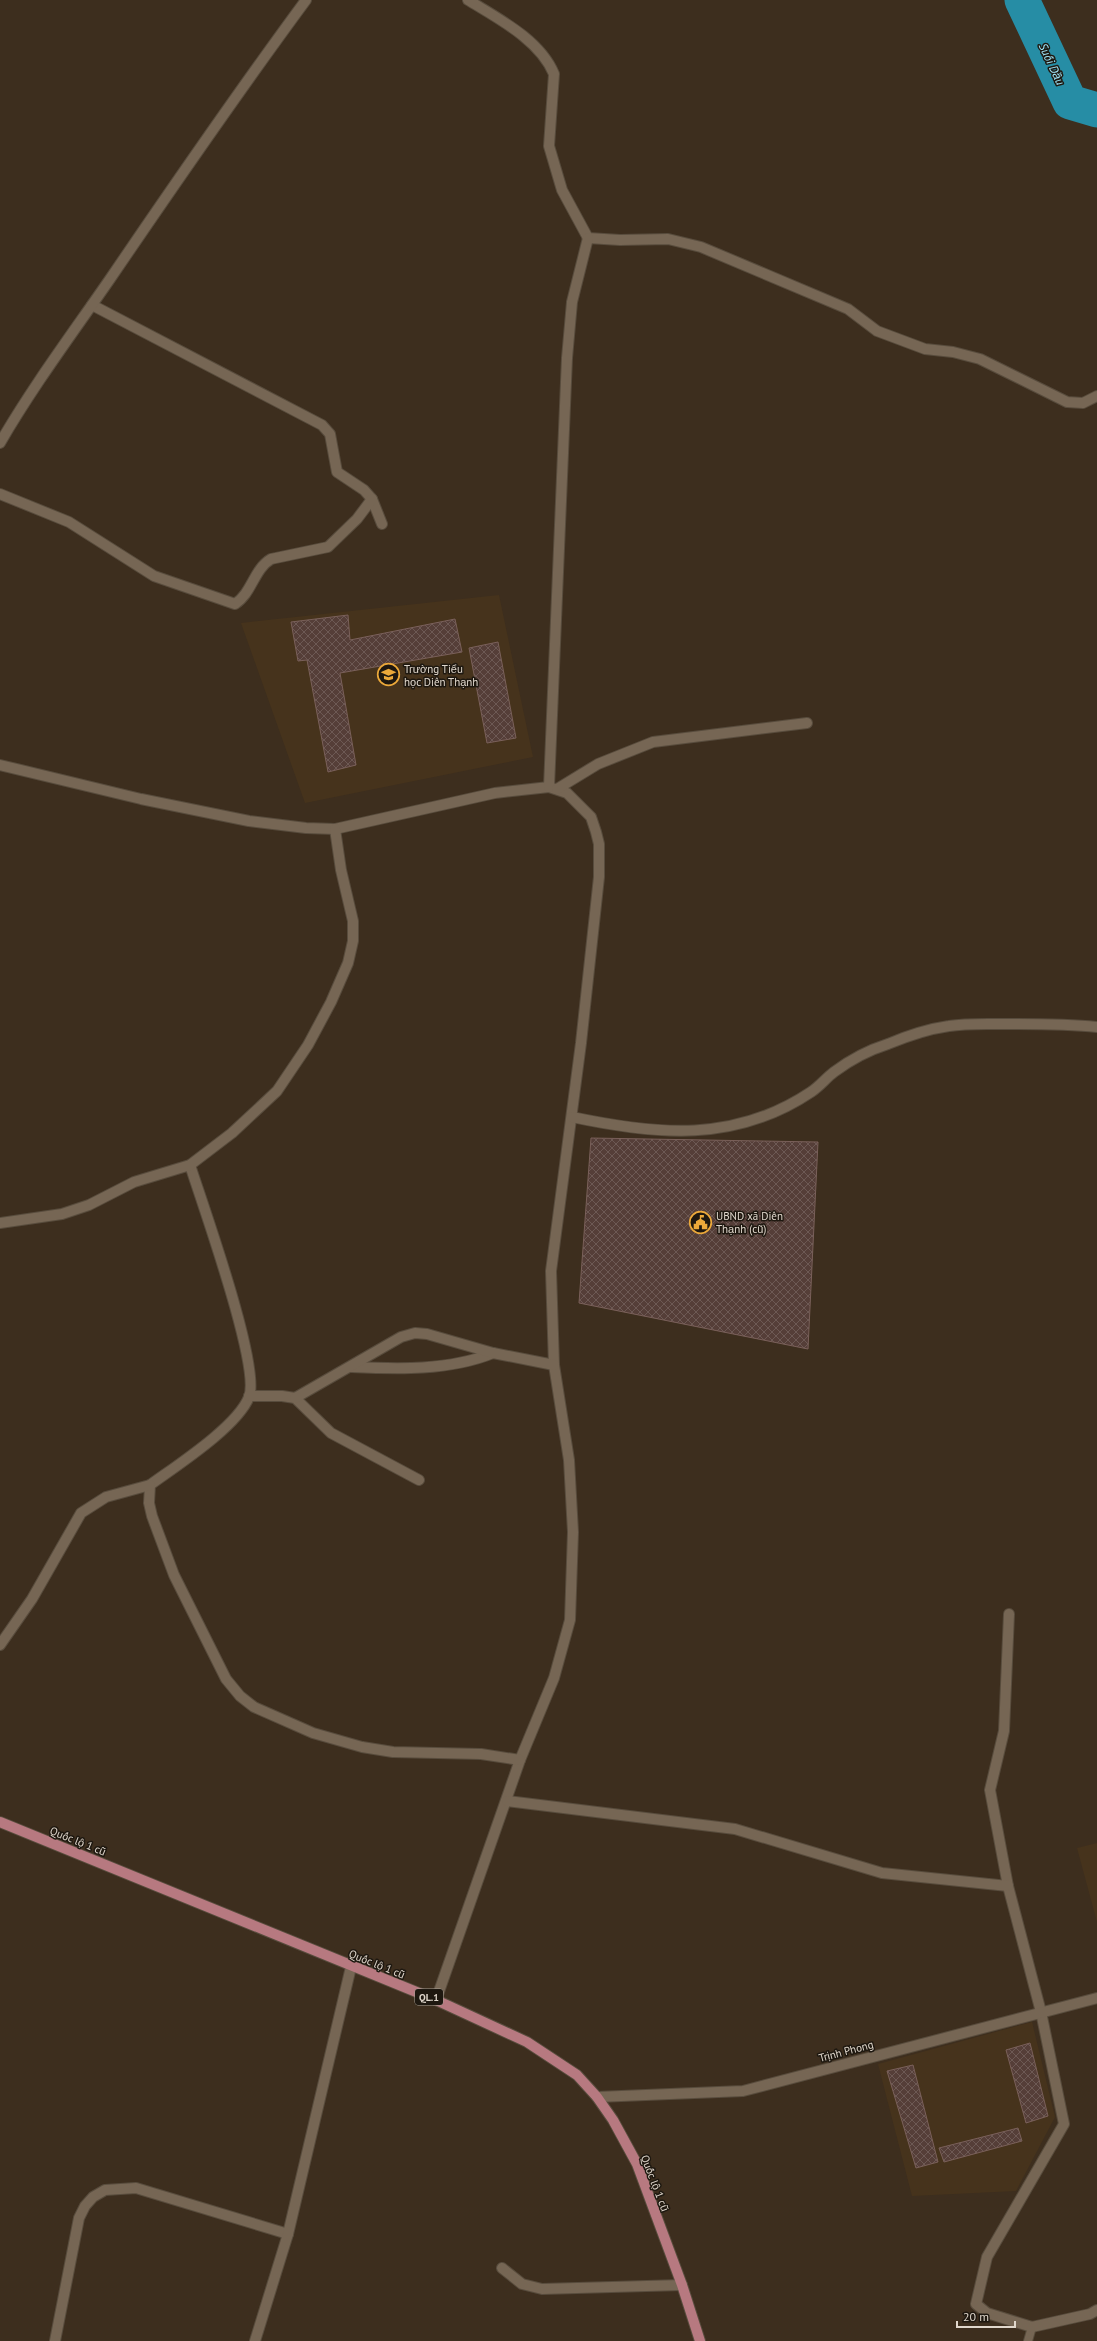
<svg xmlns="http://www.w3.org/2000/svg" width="1097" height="2341" font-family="'PT Sans',sans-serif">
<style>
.built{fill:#46331c}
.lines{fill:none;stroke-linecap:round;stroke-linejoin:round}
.river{stroke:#268da5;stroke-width:35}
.building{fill:url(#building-cross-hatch);stroke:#7a605a}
.lane-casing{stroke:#584c3d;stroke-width:10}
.street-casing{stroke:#584c3d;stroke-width:12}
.primary-casing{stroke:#584c3d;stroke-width:12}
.lane{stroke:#766654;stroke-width:8}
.street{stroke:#766654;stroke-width:10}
.primary{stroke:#b77980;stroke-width:10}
.labels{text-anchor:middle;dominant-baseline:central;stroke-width:3;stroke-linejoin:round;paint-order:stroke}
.shield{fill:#1e1810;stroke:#a69e94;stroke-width:1}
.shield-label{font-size:10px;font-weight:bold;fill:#e0d7cc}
.poi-label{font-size:11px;fill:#e0d7cc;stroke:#1e1810;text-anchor:start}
.street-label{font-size:11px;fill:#e0d7cc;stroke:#1e1810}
.water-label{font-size:12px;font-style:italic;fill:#a1e8fc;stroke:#1e1810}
</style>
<defs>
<pattern id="building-cross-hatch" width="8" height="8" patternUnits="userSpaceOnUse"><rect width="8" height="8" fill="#553e38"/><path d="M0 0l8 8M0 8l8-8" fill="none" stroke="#6d5954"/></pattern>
</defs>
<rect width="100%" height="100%" fill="#3d2e1e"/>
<g class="built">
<polygon points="499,595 533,757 305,803 241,623"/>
<polygon points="1097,1843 1097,1922 1077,1848"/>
<polygon points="1032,2022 1055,2117 1016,2191 912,2196 878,2064"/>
</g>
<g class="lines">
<polyline class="river" points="1022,0 1070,102 1097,110"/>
</g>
<g class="building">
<polygon points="348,615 350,640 455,619 462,652 340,673 356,765 328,772 307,660 298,661 291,622"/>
<polygon points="498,642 516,738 487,743 469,648"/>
<polygon points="591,1138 818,1142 808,1349 579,1303"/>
<polygon points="1030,2043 1048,2116 1026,2123 1006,2050"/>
<polygon points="913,2065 938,2162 916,2168 887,2071"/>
<polygon points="1018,2128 1022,2141 944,2162 939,2148"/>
</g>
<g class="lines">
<defs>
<polyline id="lane" points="1028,2341 1032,2327"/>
<g id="street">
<path d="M 468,0 C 499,19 540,40 554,74 L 549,146 L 562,190 L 588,238 L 620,240 L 668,239 L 701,247 L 848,309 L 877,331 L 925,349 L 953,352 L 980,359 L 1067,402 L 1083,403 L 1097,396"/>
<polyline points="92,305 322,425 330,434 337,472 364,490 372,499 382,524"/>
<path d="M 0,443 C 33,386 72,334 110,279 C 174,185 238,92 306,0"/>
<path d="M 0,494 L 69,522 L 154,576 L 235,604 C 252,593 254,569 271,559 L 328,547 L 357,519 L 372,499"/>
<polyline points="0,765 141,799 249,821 306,828 335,829 495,793 549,787 567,793 591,817 596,832 599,844 599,877 581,1043 551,1271 554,1365 569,1460 573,1532 570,1620 554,1678 520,1760 436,2000"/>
<polyline points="549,787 567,358 572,302 588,238"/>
<polyline points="557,789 598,764 653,742 807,723"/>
<path d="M 572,1117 C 657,1135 735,1143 811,1092 C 820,1086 826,1078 834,1072 C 850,1060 869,1050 888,1044 C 907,1036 928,1029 949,1026 C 967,1023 987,1024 1006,1024 C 1037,1024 1067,1024 1097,1027"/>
<path d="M 190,1165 C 202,1203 261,1367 249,1397 C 237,1427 176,1466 150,1485 L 149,1503 L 152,1516 L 174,1575 L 226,1679 L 240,1696 L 254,1707 L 313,1733 L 362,1747 L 393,1752 L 481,1754 L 520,1760"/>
<polyline points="0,1223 62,1214 89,1205 134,1182 190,1165 232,1133 277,1091 308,1045 331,1002 348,963 353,941 353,921 341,870 335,829"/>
<path d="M 351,1367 C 397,1369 449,1371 493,1353"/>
<polyline points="249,1396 282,1396 295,1398 331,1433 419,1480"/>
<polyline points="295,1398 401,1337 415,1333 427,1334 493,1353 554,1365"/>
<polyline points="1009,1614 1004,1731 990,1790 1008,1886 1041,2012 1064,2124 987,2257 976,2304 987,2313 1032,2327 1090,2314 1097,2310"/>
<polyline points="0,1645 32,1599 81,1513 106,1497 150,1485"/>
<polyline points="507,1801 735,1829 882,1873 1008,1886"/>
<polyline points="597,2097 743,2091 1097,1998"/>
<polyline points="502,2268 522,2284 542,2289 682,2285"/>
<polyline points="55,2341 79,2218 85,2206 93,2197 105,2190 136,2188 288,2234"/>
<polyline points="255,2341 288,2234 351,1967"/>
</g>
<polyline id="primary" points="0,1822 436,2000 527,2042 577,2075 597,2097 613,2120 637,2164 682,2285 700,2341"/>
</defs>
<use href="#lane" class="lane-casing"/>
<use href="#street" class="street-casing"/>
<use href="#primary" class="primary-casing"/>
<use href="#lane" class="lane"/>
<use href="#street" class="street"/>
<use href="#primary" class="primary"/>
</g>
<defs>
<symbol id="school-ring" viewBox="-11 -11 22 22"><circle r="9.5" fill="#1e1810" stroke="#eca93a" stroke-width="1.5"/><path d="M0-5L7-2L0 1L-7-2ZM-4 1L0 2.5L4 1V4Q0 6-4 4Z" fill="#eca93a"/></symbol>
<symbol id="civic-ring" viewBox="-11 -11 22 22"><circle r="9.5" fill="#1e1810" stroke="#eca93a" stroke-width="1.5"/><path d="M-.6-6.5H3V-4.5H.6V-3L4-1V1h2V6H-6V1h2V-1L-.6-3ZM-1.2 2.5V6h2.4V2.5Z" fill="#eca93a"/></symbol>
</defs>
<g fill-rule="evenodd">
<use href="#school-ring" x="376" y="662" width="25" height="25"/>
<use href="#civic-ring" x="688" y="1210" width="25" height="25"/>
</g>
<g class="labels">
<rect class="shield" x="415" y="1989" width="28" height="16" rx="3"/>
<g class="shield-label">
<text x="429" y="1997">QL.1</text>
</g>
<g class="poi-label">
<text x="404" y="669">Trường Tiểu<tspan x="404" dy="13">học Diên Thạnh</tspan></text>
<text x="716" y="1216">UBND xã Diên<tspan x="716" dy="13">Thạnh (cũ)</tspan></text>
</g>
<g class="street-label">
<text transform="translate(78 1841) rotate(22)">Quốc lộ 1 cũ</text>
<text transform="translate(377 1964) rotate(22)">Quốc lộ 1 cũ</text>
<text transform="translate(846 2051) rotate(-15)">Trịnh Phong</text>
<text transform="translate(655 2183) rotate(69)">Quốc lộ 1 cũ</text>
</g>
<g class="water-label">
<text transform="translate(1052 64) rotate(65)">Suối Dầu</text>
</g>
</g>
<path d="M957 2321v6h58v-6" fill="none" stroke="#e0d7cc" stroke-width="2"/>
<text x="963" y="2321" font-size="12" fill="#e0d7cc" stroke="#1e1810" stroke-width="3" paint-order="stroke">20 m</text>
</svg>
